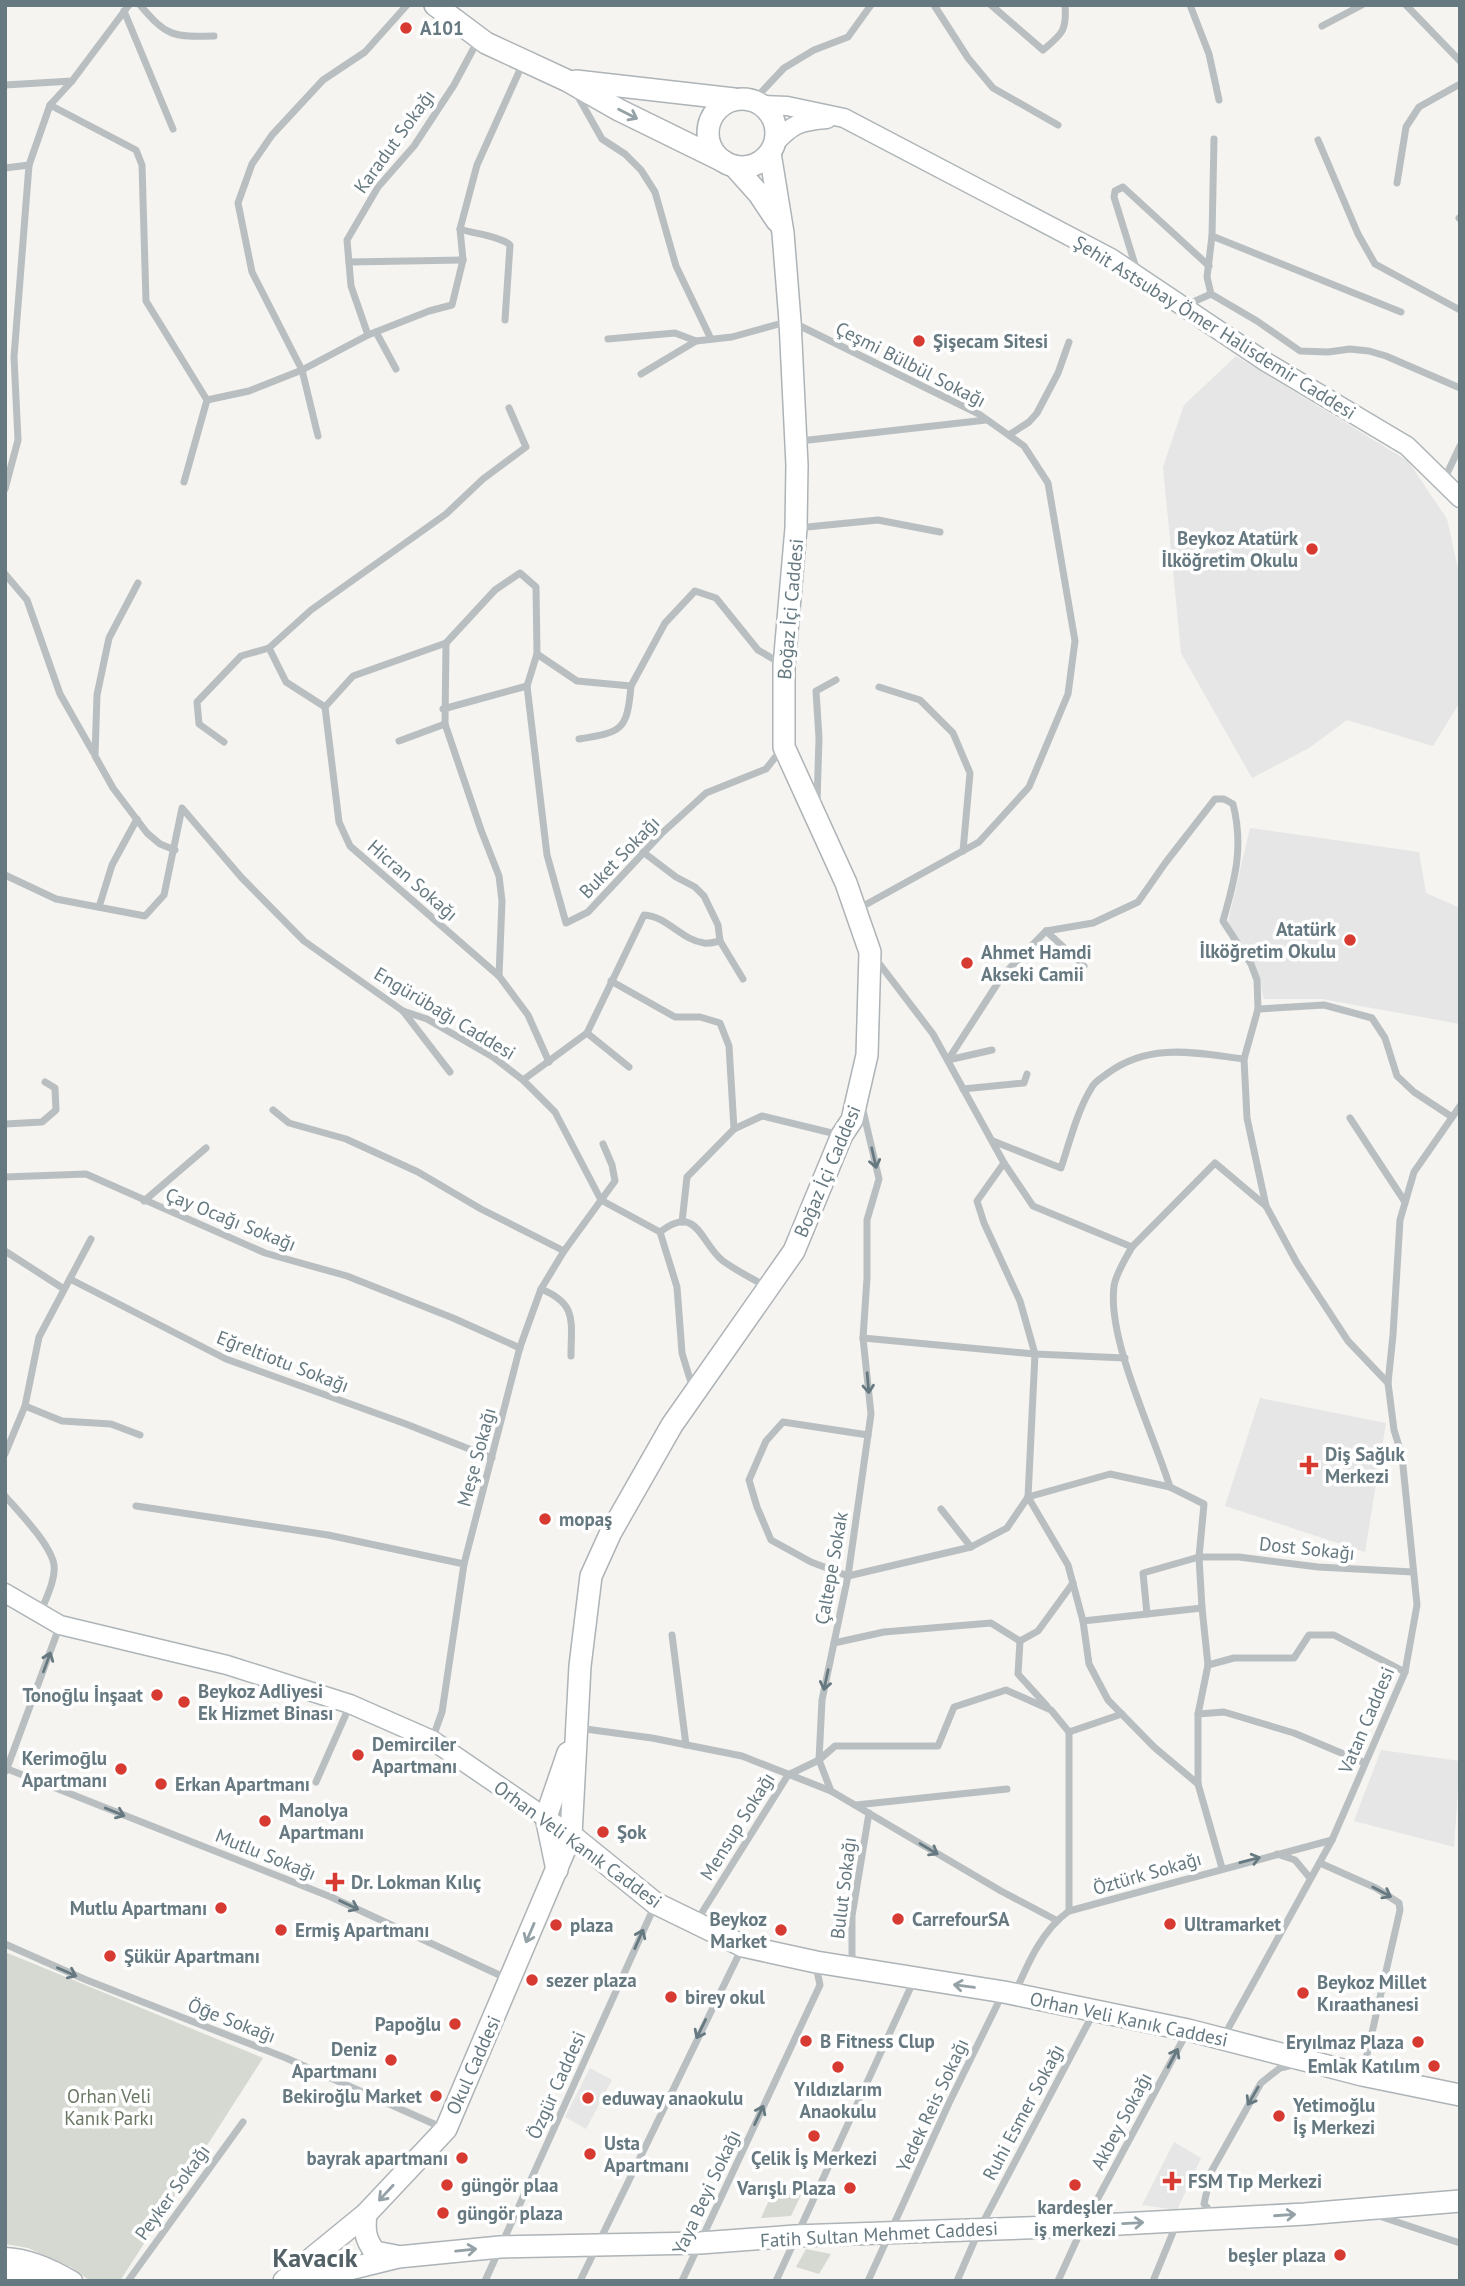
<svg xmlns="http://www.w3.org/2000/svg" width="1465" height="2286" font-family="'PT Sans',sans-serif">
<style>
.built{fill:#e5e6e5}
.green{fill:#d5d9d1}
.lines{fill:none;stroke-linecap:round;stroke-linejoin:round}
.secondary-casing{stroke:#aeb5b8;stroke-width:21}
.primary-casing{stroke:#adb3b6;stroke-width:24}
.street{stroke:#b9bfc1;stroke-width:7}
.secondary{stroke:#fff;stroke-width:18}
.primary{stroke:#fff;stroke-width:21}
.oneway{stroke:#94a1a6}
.oneway2{stroke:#667980}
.poi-dot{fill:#d63a30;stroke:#fff;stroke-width:2.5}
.labels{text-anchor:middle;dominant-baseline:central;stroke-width:7;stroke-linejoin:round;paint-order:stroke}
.poi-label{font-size:19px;font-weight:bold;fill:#667980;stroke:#fff;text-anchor:start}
.street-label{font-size:19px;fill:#667980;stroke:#fff}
.park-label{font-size:19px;fill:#6b7864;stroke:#fff}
.district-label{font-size:26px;font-weight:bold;fill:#536166;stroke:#fff}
</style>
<rect width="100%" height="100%" fill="#f5f4f1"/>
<g class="built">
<polygon points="1236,356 1408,461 1447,519 1460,578 1460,702 1433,746 1347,720 1309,748 1252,778 1181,653 1163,467 1184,405"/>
<polygon points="1250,828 1419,852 1426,893 1460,908 1460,1024 1322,999 1264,999 1252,954 1227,926"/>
<polygon points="1260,1398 1386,1423 1365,1552 1225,1506"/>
<polygon points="1381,1750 1460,1761 1454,1847 1354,1821"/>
<polygon points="590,2068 612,2080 586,2129 565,2117"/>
<polygon points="1174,2142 1201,2158 1177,2210 1142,2205"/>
</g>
<g class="green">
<polygon points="5,1952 263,2058 120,2281 90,2281 71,2267 28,2248 5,2244"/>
<polygon points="776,2185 801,2195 791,2216 761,2218"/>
<polygon points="806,2249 831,2254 819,2274 796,2267"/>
</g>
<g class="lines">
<defs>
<g id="secondary">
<polyline points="762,105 787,106 844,118 1111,258 1266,362 1407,446 1460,498"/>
<path d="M 774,144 C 792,124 800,121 827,119"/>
<polyline points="5,1593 60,1625 227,1665 350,1704 432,1740 571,1835"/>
<path d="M 5,2257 C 30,2258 53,2269 73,2281"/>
<polyline points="5,2272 35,2276 43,2281"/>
</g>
<g id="primary">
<polyline points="435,5 486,43 568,81 619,110 725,162"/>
<polyline points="576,81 734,99"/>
<circle cx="742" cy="133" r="34"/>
<polyline points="734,166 759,194 777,221"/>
<polyline points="571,1835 655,1903 743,1946 816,1962 1004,1992 1188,2030 1362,2075 1460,2095"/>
<polyline points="557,1870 546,1817 568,1753"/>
<path d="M 366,2214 C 364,2230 365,2239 375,2252 L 396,2256"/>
<polyline points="284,2281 366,2214 446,2129 571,1835 580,1666 591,1576 611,1532 672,1425 794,1251 842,1135 852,1120 867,1055 870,952 846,883 784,747 784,666 796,528 797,465 790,321 783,233 770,153"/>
<polyline points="301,2281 398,2257 500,2247 700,2243 795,2236 1083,2226 1305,2214 1460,2201"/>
</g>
</defs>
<use href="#secondary" class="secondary-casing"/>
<use href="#primary" class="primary-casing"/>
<g class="street">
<path d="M 140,5 C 167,37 173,37 214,36"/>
<polyline points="934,5 968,58 993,88 1058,125"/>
<path d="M 991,5 L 1043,50 C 1062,34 1067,31 1065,5"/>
<polyline points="1190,5 1209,54 1219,100"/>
<polyline points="1406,5 1460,61"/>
<polyline points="124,11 173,129"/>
<polyline points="1322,26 1362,5"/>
<polyline points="477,42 454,85 414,146 378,187 347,240 351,286 368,335 429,311 452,305 463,260 460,229 477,165 523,63"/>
<polyline points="5,85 72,81"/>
<polyline points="576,93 602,139 625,154 641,170 655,192 676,266 711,339"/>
<polyline points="754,100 784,68 814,50 848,37 871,5"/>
<polyline points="50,105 136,150 142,165 146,301 207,400 249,391 302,370 368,335"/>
<polyline points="1318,140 1358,234 1375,264 1460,310"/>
<polyline points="5,168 29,165"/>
<polyline points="1397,183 1406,127 1419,107 1460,84"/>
<polyline points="1459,218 1460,219"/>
<path d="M 460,229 C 475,234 500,236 510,245 L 505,320"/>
<polyline points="1212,236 1401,312"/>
<polyline points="349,262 463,260"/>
<polyline points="1137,271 1114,197 1115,191 1123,187 1209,266"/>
<polyline points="1211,294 1257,321 1300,351 1328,352 1350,349 1369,351 1386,356 1460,388"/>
<polyline points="1184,306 1211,294 1207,277 1212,236 1214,139"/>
<polyline points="376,332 396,369"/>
<polyline points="608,339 675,333 696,341"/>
<polyline points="641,374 696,341 732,337 790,321 979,414 1024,446 1048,483 1075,641 1068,694 1029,787 979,842 856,910"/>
<polyline points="1009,435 1029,422 1037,413 1058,373 1069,342"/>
<polyline points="318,436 302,370 252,272 238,203 252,164 272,135 323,80 365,52 407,5"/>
<polyline points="800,441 986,420"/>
<polyline points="1444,480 1460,446"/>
<polyline points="184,482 207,400"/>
<polyline points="5,489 18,440 14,357 29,165 50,105 72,81 129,5"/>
<polyline points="797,528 878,520 940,532"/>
<polyline points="5,574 27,600 60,694 93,752"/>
<polyline points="138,583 109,638 97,695 95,756 113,788 147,833 160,844 175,850"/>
<polyline points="446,643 353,676 325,707 339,822 350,846 499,976 528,1015 549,1062"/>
<polyline points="537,654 577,681 631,686 665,623 695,591 716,598 758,650 780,663"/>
<polyline points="879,687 920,700 953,733 970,773 963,851"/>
<polyline points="325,707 286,682 269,648 311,610 446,514 483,479 526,447 509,408"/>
<polyline points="443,709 527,686"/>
<path d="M 579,739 C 622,732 627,731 631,686"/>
<polyline points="399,741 445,724"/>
<polyline points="224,742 199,724 197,702 241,656 269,648"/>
<polyline points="817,803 819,738 816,691 836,680"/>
<polyline points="5,875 56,899 145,916 164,895 182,808 241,877 304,941 403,1011 427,1019 493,1057 523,1080 555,1112 601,1200 660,1232 677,1287 682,1353 693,1389"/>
<polyline points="99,907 112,865 137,819"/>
<polyline points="1046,931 1084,966"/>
<polyline points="720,941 743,979"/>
<polyline points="875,958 933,1034 1004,1163 1033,1206 1132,1247 1215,1163 1266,1206 1297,1263 1348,1341 1388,1383"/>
<polyline points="499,976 502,901 499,876 481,830 445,724 446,643 495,590 520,573 536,587 537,654 527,686 547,855 566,923 588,912 661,834 706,793 766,769 781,750"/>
<polyline points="611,981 675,1017 700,1017 720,1023 729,1046 734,1129"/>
<polyline points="403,1011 450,1072"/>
<polyline points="587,1033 629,1067"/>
<polyline points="1244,1059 1247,1118 1266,1206"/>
<path d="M 948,1060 L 1003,975 L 1046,931 L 1093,923 L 1138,902 L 1166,862 L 1215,799 L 1224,799 L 1233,804 C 1244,847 1235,879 1223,921 L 1251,964 L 1257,980 L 1258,1009"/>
<polyline points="948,1060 992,1050"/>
<path d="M 523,1080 L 587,1033 L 644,915 C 667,916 681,940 704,943 C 709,944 715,942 720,941 L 718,925 L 704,896 L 695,887 L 676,877 L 643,852"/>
<polyline points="963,1089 1024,1083 1027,1074"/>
<polyline points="862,1106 879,1179 867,1220 867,1278 863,1338 871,1414 848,1576 822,1700 819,1760 831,1791 1001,1891 1056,1920"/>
<polyline points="273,1110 289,1123 346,1139 418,1172 481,1209 564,1251"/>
<polyline points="1350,1118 1405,1202"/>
<polyline points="5,1124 42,1122 56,1110 55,1088 45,1082"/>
<path d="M 993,1141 L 1061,1168 C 1070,1141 1077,1111 1092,1087 C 1095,1081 1103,1077 1108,1073 C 1150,1042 1196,1053 1244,1059 L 1258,1009 L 1324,1005 L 1372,1018 L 1385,1038 L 1397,1076 L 1414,1092 L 1452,1117"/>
<polyline points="1004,1163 977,1201 984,1223 1020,1301 1035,1354 1028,1497 1068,1565 1083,1621 1089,1664 1108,1700 1154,1747 1198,1784"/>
<polyline points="5,1177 86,1174 265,1253 347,1276 453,1318 520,1348"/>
<polyline points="144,1201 206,1148"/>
<polyline points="682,1222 687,1177 734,1129 762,1116 840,1135"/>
<path d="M 660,1232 C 698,1203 700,1243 723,1261 C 737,1271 753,1279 767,1287"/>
<path d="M 1132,1247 C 1126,1258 1116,1273 1114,1286 C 1107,1340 1153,1432 1170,1487 L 1204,1504 L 1199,1557 L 1202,1608 L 1208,1665 L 1198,1714 L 1198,1784 L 1222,1868"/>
<polyline points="5,1251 64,1289"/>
<polyline points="70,1279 226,1359 406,1424 492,1458"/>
<path d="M 541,1289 C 578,1304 571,1322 571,1356"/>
<polyline points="863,1338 1035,1354 1125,1358"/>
<polyline points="25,1406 62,1421 111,1424 140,1435"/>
<polyline points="868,1435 783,1422 766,1441 749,1480 757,1507 771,1540 811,1562 848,1576 971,1547 1007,1528 1028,1497 1110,1474 1170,1487"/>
<polyline points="5,1454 25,1406 39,1337 91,1239"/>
<path d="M 5,1496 C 19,1512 51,1545 54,1565 C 56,1580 45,1600 40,1614"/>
<polyline points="136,1506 328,1535 464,1564"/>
<polyline points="941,1509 971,1547"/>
<polyline points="1147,1614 1143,1573 1199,1557 1239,1557 1318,1567 1413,1572"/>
<polyline points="1083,1621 1202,1608"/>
<polyline points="672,1635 686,1745"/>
<polyline points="1020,1641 1018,1674 1047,1706"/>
<polyline points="834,1643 884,1632 991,1623 1020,1641 1038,1631 1073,1583"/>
<polyline points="1208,1665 1234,1658 1294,1658 1309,1635 1334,1635 1405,1672"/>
<polyline points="1198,1714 1224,1712 1294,1733 1365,1763"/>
<polyline points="578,1728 652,1738 742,1756 831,1791"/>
<polyline points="1069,1732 1122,1714"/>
<polyline points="432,1740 442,1712 464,1564 520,1347 541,1289 564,1251 615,1181 612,1165 603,1144"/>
<polyline points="5,1768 331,1897 508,1979"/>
<polyline points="6,1771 60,1625"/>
<polyline points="316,1782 350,1705"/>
<polyline points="856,1805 1007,1789"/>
<polyline points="1277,1854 1295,1860 1310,1878"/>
<polyline points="1320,1863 1376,1888 1399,1903 1400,1910 1363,2072"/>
<polyline points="696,1922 788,1775 819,1760 835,1746 938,1746 954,1707 1006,1690 1051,1710 1069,1732 1069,1911"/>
<polyline points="5,1944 84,1979 286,2058 443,2128"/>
<polyline points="852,1967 852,1916 869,1813"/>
<path d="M 1015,1993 C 1028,1963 1042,1930 1069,1911 L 1332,1840"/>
<polyline points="1224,2036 1332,1840 1405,1672 1417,1605 1402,1456 1394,1430 1388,1383 1393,1335 1400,1220 1414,1172 1460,1106"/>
<polyline points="1214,2215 1204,2204 1211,2172 1261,2083 1280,2068 1293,2065"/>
<polyline points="1376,2215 1460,2243"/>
<polyline points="128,2281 243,2122"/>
<polyline points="485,2281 655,1905"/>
<polyline points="580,2281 741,1950"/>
<polyline points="682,2281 820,1985 816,1966"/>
<polyline points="776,2281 914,1980"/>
<polyline points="868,2281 949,2103 1003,1993"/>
<polyline points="957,2281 980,2228 1094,2012"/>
<polyline points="1058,2281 1083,2226 1186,2034"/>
<polyline points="1153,2281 1176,2225"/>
</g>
<use href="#secondary" class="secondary"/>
<use href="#primary" class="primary"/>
</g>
<defs><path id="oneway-shaft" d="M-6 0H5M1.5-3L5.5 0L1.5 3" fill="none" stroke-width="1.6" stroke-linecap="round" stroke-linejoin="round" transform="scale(1.75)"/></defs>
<g class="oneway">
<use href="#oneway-shaft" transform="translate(628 114) rotate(27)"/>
<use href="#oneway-shaft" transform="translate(530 1933) rotate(113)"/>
<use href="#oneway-shaft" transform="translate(964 1986) rotate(-172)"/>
<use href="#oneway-shaft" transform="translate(386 2193) rotate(133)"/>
<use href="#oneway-shaft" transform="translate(1285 2215) rotate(-4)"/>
<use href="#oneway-shaft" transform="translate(1133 2223) rotate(-3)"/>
<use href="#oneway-shaft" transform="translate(466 2250) rotate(-6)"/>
</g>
<g class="oneway2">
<use href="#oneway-shaft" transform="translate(874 1158) rotate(77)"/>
<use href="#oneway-shaft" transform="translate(868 1383) rotate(85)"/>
<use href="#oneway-shaft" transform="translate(47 1662) rotate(-70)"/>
<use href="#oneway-shaft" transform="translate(826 1680) rotate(102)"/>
<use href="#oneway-shaft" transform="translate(115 1812) rotate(22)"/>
<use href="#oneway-shaft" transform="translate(929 1849) rotate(31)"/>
<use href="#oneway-shaft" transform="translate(1250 1860) rotate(-15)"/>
<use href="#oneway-shaft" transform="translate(1382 1892) rotate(28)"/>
<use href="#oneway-shaft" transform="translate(349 1905) rotate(25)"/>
<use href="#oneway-shaft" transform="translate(639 1939) rotate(-66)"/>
<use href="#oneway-shaft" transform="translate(67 1972) rotate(24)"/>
<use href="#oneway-shaft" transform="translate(701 2029) rotate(116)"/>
<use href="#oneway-shaft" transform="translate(1173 2058) rotate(-62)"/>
<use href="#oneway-shaft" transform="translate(1253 2096) rotate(120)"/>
<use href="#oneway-shaft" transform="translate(759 2115) rotate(-65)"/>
</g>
<g class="poi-dot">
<circle cx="406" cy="28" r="7"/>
<circle cx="919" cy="341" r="7"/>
<circle cx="1312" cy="549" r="7"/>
<circle cx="1350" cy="940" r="7"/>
<circle cx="967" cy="963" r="7"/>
<path d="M1305.5 1454.5h7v7h7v7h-7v7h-7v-7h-7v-7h7z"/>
<circle cx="545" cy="1519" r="7"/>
<circle cx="157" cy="1695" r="7"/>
<circle cx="184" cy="1702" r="7"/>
<circle cx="358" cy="1755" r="7"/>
<circle cx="121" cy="1769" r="7"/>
<circle cx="161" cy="1784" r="7"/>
<circle cx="265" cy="1821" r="7"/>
<circle cx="603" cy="1832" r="7"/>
<path d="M331.5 1871.5h7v7h7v7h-7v7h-7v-7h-7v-7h7z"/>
<circle cx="221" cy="1908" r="7"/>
<circle cx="898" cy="1919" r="7"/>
<circle cx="1170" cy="1924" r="7"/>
<circle cx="556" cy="1925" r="7"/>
<circle cx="281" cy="1930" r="7"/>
<circle cx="781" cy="1930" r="7"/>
<circle cx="110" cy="1956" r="7"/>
<circle cx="532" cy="1980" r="7"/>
<circle cx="1303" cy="1993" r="7"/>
<circle cx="671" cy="1997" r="7"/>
<circle cx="455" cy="2024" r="7"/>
<circle cx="806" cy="2041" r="7"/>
<circle cx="1418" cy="2042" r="7"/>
<circle cx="391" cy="2060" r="7"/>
<circle cx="1434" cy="2066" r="7"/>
<circle cx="838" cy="2067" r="7"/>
<circle cx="436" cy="2096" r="7"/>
<circle cx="588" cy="2098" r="7"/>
<circle cx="1279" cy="2116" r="7"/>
<circle cx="814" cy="2136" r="7"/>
<circle cx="590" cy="2154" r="7"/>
<circle cx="462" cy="2158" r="7"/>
<path d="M1168.5 2170.5h7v7h7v7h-7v7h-7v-7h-7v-7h7z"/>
<circle cx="447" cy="2185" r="7"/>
<circle cx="1075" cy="2185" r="7"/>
<circle cx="850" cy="2188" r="7"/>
<circle cx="443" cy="2213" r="7"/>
<circle cx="1340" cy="2255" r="7"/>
</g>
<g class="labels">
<g class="poi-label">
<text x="420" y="28">A101</text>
<text x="933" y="341">Şişecam Sitesi</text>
<text x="1298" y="538" text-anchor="end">Beykoz Atatürk<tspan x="1298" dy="22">İlköğretim Okulu</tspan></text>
<text x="1336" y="929" text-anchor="end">Atatürk<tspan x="1336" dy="22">İlköğretim Okulu</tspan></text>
<text x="981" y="952">Ahmet Hamdi<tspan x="981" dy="22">Akseki Camii</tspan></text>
<text x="1325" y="1454">Diş Sağlık<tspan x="1325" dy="22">Merkezi</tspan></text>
<text x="559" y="1519">mopaş</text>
<text x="198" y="1691">Beykoz Adliyesi<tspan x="198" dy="22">Ek Hizmet Binası</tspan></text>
<text x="143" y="1695" text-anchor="end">Tonoḡlu İnşaat</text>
<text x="372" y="1744">Demirciler<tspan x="372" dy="22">Apartmanı</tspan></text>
<text x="107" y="1758" text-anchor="end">Kerimoḡlu<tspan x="107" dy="22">Apartmanı</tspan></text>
<text x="175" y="1784">Erkan Apartmanı</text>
<text x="279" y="1810">Manolya<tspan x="279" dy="22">Apartmanı</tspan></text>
<text x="617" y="1832">Şok</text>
<text x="351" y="1882">Dr. Lokman Kılıç</text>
<text x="207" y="1908" text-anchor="end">Mutlu Apartmanı</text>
<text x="767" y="1919" text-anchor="end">Beykoz<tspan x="767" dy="22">Market</tspan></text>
<text x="912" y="1919">CarrefourSA</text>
<text x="1184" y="1924">Ultramarket</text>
<text x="570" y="1925">plaza</text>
<text x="295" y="1930">Ermiş Apartmanı</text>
<text x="124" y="1956">Şükür Apartmanı</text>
<text x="546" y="1980">sezer plaza</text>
<text x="1317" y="1982">Beykoz Millet<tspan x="1317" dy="22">Kıraathanesi</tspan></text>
<text x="685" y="1997">birey okul</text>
<text x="441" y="2024" text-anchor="end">Papoğlu</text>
<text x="820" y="2041">B Fitness Clup</text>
<text x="1404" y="2042" text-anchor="end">Eryılmaz Plaza</text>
<text x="377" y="2049" text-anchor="end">Deniz<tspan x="377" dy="22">Apartmanı</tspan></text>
<text x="1420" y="2066" text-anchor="end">Emlak Katılım</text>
<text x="838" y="2089" text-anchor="middle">Yıldızlarım<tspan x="838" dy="22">Anaokulu</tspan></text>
<text x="422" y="2096" text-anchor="end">Bekiroğlu Market</text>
<text x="602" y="2098">eduway anaokulu</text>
<text x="1293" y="2105">Yetimoğlu<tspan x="1293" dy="22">İş Merkezi</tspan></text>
<text x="604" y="2143">Usta<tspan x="604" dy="22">Apartmanı</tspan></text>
<text x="448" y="2158" text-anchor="end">bayrak apartmanı</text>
<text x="814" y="2158" text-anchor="middle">Çelik İş Merkezi</text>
<text x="1188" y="2181">FSM Tıp Merkezi</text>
<text x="461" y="2185">güngör plaa</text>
<text x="836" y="2188" text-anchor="end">Varışlı Plaza</text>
<text x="1075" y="2207" text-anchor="middle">kardeşler<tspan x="1075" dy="22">iş merkezi</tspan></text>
<text x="457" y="2213">güngör plaza</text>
<text x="1326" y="2255" text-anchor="end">beşler plaza</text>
</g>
<g class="street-label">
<text transform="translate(394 141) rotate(-54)">Karadut Sokağı</text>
<text transform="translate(1215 327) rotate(32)">Şehit Astsubay Ömer Halisdemir Caddesi</text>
<text transform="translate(911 364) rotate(27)">Çeşmi Bülbül Sokağı</text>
<text transform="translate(790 609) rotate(-85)">Boğaz İçi Caddesi</text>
<text transform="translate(619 857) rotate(-46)">Buket Sokağı</text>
<text transform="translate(413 880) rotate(41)">Hicran Sokağı</text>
<text transform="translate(445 1013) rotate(31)">Engürübağı Caddesi</text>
<text transform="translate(827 1171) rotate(-67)">Boğaz İçi Caddesi</text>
<text transform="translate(231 1219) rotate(22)">Çay Ocağı Sokağı</text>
<text transform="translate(283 1361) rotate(21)">Eğreltiotu Sokağı</text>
<text transform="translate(476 1457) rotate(-75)">Meşe Sokağı</text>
<text transform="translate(1307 1548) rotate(6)">Dost Sokağı</text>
<text transform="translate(831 1568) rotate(-80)">Çaltepe Sokak</text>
<text transform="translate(1366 1720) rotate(-67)">Vatan Caddesi</text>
<text transform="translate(737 1826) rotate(-58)">Mensup Sokağı</text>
<text transform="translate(578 1844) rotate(36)">Orhan Veli Kanık Caddesi</text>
<text transform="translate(266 1854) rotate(22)">Mutlu Sokağı</text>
<text transform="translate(1147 1873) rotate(-16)">Öztürk Sokağı</text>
<text transform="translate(843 1888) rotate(-83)">Bulut Sokağı</text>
<text transform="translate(1129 2019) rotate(12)">Orhan Veli Kanık Caddesi</text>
<text transform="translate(232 2020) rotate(21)">Öḡe Sokağı</text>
<text transform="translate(473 2065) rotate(-66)">Okul Caddesi</text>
<text transform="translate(556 2085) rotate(-66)">Özgür Caddesi</text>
<text transform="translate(932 2105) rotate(-65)">Yedek Reis Sokağı</text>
<text transform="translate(1023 2112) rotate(-62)">Ruhi Esmer Sokağı</text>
<text transform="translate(1121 2121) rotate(-62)">Akbey Sokağı</text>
<text transform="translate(172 2192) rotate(-54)">Peyker Sokağı</text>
<text transform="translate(706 2192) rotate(-65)">Yaya Beyi Sokağı</text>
<text transform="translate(879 2234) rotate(-3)">Fatih Sultan Mehmet Caddesi</text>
</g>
<g class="park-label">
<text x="109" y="2096">Orhan Veli<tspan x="109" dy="22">Kanık Parkı</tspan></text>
</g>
<g class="district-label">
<text x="315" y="2257">Kavacık</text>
</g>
</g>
<rect width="1465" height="2286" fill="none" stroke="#667980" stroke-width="14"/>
</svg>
